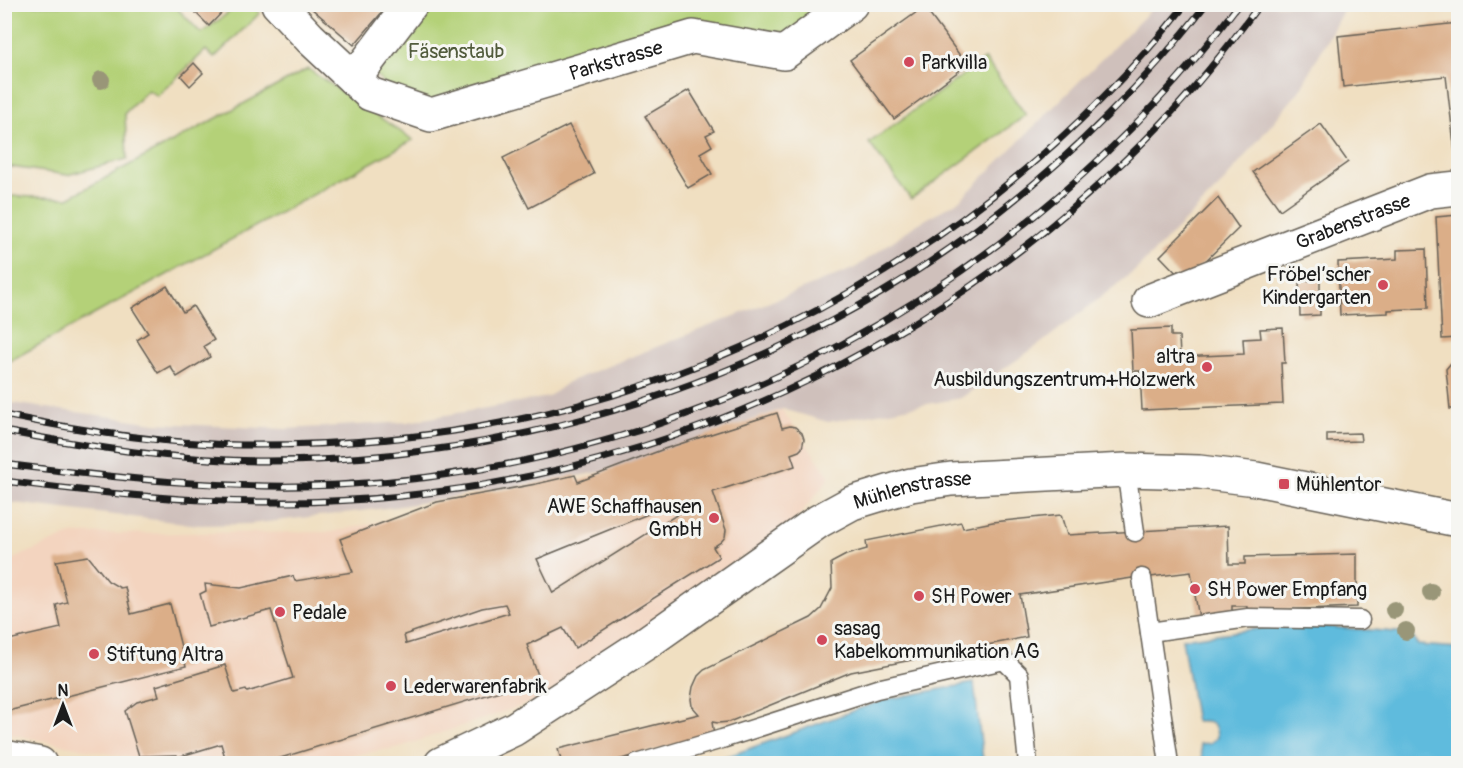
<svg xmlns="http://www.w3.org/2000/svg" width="1463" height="768" font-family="Pangolin,sans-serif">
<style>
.built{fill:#f3d4bf}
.industrial{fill:#cfc0bb}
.green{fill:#b4d178;stroke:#68764a;stroke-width:1.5}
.water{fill:#5fbbdd;stroke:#3e6c7c;stroke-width:1.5}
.building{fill:#dbae88;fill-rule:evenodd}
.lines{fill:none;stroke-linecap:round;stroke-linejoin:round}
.lane-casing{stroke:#666056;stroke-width:21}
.street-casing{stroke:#666056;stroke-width:36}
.primary-casing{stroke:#666056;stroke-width:36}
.lane{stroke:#fff;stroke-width:18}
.street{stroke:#fff;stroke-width:33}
.primary{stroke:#fff;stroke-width:33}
.rail-casing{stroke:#1c1c1c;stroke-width:7}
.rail{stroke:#f6f6f2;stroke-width:4.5;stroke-dasharray:14;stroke-linecap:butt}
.tree{fill:#999678}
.poi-dot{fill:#d1495b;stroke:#f6f6f2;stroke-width:2}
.labels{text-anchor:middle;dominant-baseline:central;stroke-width:6;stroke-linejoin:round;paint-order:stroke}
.park-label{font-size:20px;fill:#515b3c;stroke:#f6f6f2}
.street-label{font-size:20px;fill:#1c1c1c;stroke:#f6f6f2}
.poi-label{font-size:20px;fill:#1c1c1c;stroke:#f6f6f2;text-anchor:start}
</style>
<rect width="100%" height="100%" fill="#f6f6f2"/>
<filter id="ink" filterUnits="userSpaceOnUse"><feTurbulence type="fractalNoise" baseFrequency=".0167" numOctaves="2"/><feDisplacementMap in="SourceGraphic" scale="12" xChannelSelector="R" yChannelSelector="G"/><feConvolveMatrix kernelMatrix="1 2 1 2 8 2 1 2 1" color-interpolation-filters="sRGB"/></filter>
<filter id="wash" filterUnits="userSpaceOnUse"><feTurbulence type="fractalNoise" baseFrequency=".008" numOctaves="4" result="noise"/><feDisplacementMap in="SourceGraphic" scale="24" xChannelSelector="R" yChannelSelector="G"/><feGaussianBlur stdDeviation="1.35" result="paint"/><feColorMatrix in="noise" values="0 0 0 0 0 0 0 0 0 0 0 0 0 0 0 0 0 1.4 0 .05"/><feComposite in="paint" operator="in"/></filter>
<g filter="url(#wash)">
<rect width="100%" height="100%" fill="#f0dfc1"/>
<polygon class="built" points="782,410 830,477 791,526 548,697 400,747 311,763 155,763 5,733 4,563 71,534 331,532 580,480"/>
<polygon class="industrial" points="1156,5 1346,5 1300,90 1222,184 1136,270 1040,344 961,398 828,422 783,409 601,472 395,507 250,524 199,525 5,502 4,444 11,403 155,423 286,429 407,422 548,397 568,382 855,268 914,226 960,200"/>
<g class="green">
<polygon points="4,5 174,5 201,33 239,5 253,5 260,13 214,58 206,50 157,96 148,90 125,113 127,159 67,175 5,166"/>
<polygon points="432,5 834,5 784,42 689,24 428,108 397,98 375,74"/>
<polygon points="985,59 1026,115 911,199 869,143"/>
<polygon points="308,69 413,140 4,364 4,194 7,196 68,198"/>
</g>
<g class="water">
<path d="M 1317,626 L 1410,633 L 1418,645 L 1458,648 L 1458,763 L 1203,763 L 1200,744 L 1210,743 L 1217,738 C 1217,722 1210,721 1196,722 L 1182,639 L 1270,627 Z"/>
<polygon points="974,683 983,760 975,761 973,763 701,763 729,756 883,700"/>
</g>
<g id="blocks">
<g class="building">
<polygon points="187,4 230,4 209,26"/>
<polygon points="312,4 389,4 354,45 310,7"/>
<polygon points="924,7 967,65 894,119 850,60"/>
<polygon points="1458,23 1458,152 1455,153 1446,76 1343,87 1338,36"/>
<polygon points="194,63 203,73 190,86 181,76"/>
<polygon points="689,90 714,131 706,135 712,146 700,153 712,174 688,188 645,116"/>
<polygon points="1321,124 1348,162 1280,210 1253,172"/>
<polygon points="569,125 594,174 529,208 503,158"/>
<polygon points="1218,198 1239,228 1188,278 1182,279 1160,256"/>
<polygon points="1458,215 1458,338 1442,339 1436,217"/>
<polygon points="1426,249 1428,308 1388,310 1388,313 1340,315 1338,262 1397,259 1397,250"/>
<polygon points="1320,280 1320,315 1300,316 1299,281"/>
<polygon points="167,286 183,312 193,306 214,340 204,346 210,357 177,377 170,366 158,373 137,340 148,333 132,308"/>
<polygon points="1171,328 1171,336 1179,336 1180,357 1244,354 1243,339 1261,338 1260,329 1283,328 1285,363 1281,363 1283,404 1142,410 1140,371 1133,371 1131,330"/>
<polygon points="1458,362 1458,409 1450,409 1446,369 1451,363"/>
<path d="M 777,413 L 782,428 L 790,426 L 795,427 L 802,433 L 804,439 L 802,448 L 799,451 L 791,454 L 795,466 L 713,492 L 726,530 L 725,537 L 721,542 L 713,547 L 719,557 L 575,648 L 563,628 L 527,645 L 538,675 L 536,680 L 261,764 L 227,764 L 221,744 L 178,757 L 177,755 L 139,756 L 125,711 L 137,702 L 159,696 L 156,686 L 225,665 L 234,693 L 246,690 L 247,692 L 293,678 L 271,610 L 209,627 L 200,594 L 206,591 L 205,584 L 241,588 L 293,576 L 295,581 L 353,572 L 340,539 L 437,502 L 536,484 L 575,475 L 578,482 L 664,449 ZM 680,501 L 683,511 L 553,593 L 537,559 ZM 505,604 L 509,613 L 406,644 L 404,635 L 482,608 Z"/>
<polygon points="1360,433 1361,441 1327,442 1327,434"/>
<polygon points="1061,515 1067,535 1228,526 1229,564 1245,564 1245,557 1357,554 1357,607 1247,611 1247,606 1232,606 1232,614 1199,618 1191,572 1142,578 1132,578 1020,595 1027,637 851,672 729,722 718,723 712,722 714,735 602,764 562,764 558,749 699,714 692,706 691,699 693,687 698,676 704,670 811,618 821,609 832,588 831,563 846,555 867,549 866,541 961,522 963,528 993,522"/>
<polygon points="88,556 108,581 120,588 125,587 131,614 170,604 186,666 4,712 4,641 61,628 56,605 67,602 56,561"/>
</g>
</g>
</g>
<g filter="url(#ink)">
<use href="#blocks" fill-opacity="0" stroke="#666056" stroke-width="1.5"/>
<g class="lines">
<defs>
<g id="lane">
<polyline points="1126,470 1135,532"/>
<polyline points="1142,578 1169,764"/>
<polyline points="1150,632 1248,618 1360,620"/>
<polyline points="637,764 722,739 877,689 1004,660 1019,675 1028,764"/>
</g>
<g id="street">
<path id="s1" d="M 278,4 L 310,38 L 370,94 L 431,115 L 693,37 L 784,53 L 851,4"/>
<polyline points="354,79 411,4"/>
<path id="s2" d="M 1149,301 L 1430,191 L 1458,188"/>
</g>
<g id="primary">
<polyline points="4,757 40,764"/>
<path id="s3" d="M 441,764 L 514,729 L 646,643 L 819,521 L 852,503 L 911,485 L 951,479 L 1126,470 L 1199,472 L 1256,479 L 1458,520"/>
</g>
</defs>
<use href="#lane" class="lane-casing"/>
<use href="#street" class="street-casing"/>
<use href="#primary" class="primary-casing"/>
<use href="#lane" class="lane"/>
<use href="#street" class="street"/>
<use href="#primary" class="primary"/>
<defs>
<g id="rail">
<path d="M 4,415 C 82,431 162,444 241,445 C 332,446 422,439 511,421 C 775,367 1018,215 1186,4"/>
<path d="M 4,431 C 91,447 178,461 266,461 C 580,461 885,340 1107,116 C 1142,81 1176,44 1206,4"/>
<path d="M 4,464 C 115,478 227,490 338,485 C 694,468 1025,287 1239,4"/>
<path d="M 4,481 C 136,498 270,510 402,496 C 689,467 961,333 1160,125 C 1196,87 1229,46 1260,4"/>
</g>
</defs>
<use href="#rail" class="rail-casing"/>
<use href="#rail" class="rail"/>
</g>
<g class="tree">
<circle cx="101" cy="80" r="9"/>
<circle cx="1431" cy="592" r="9"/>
<circle cx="1394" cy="610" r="9"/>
<circle cx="1406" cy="631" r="9"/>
</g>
</g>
<g class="poi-dot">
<circle cx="909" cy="62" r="6"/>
<circle cx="1383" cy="285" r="6"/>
<circle cx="1207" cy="367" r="6"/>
<rect x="1278" y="478" width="12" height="12" rx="3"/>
<circle cx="714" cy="518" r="6"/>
<circle cx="1195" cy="589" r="6"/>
<circle cx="919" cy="596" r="6"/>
<circle cx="280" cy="612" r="6"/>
<circle cx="822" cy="640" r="6"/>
<circle cx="94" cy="654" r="6"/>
<circle cx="391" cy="686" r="6"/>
</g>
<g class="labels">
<g class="park-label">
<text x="456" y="51">Fäsenstaub</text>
</g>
<g class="street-label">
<text stroke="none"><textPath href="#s1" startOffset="386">Parkstrasse</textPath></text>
<text stroke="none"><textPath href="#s2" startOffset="219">Grabenstrasse</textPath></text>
<text stroke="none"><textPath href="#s3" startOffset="550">Mühlenstrasse</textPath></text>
</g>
<g class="poi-label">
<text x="921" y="62">Parkvilla</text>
<text x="1371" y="274" text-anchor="end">Fröbel’scher<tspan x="1371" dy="23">Kindergarten</tspan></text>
<text x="1195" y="356" text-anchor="end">altra<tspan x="1195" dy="23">Ausbildungszentrum+Holzwerk</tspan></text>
<text x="1296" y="484">Mühlentor</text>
<text x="702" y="506" text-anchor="end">AWE Schaffhausen<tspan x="702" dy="23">GmbH</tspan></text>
<text x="1207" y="589">SH Power Empfang</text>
<text x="931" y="596">SH Power</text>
<text x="292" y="612">Pedale</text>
<text x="834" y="628">sasag<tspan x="834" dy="23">Kabelkommunikation AG</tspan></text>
<text x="106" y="654">Stiftung Altra</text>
<text x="403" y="686">Lederwarenfabrik</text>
</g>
</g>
<rect width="1463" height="768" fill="none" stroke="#f6f6f2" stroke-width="24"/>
<g transform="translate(63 705)" stroke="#f6f6f2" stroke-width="4.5" paint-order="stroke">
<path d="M0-4.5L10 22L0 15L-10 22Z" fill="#1c1c1c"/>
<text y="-9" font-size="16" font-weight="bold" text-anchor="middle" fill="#1c1c1c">N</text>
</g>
</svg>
